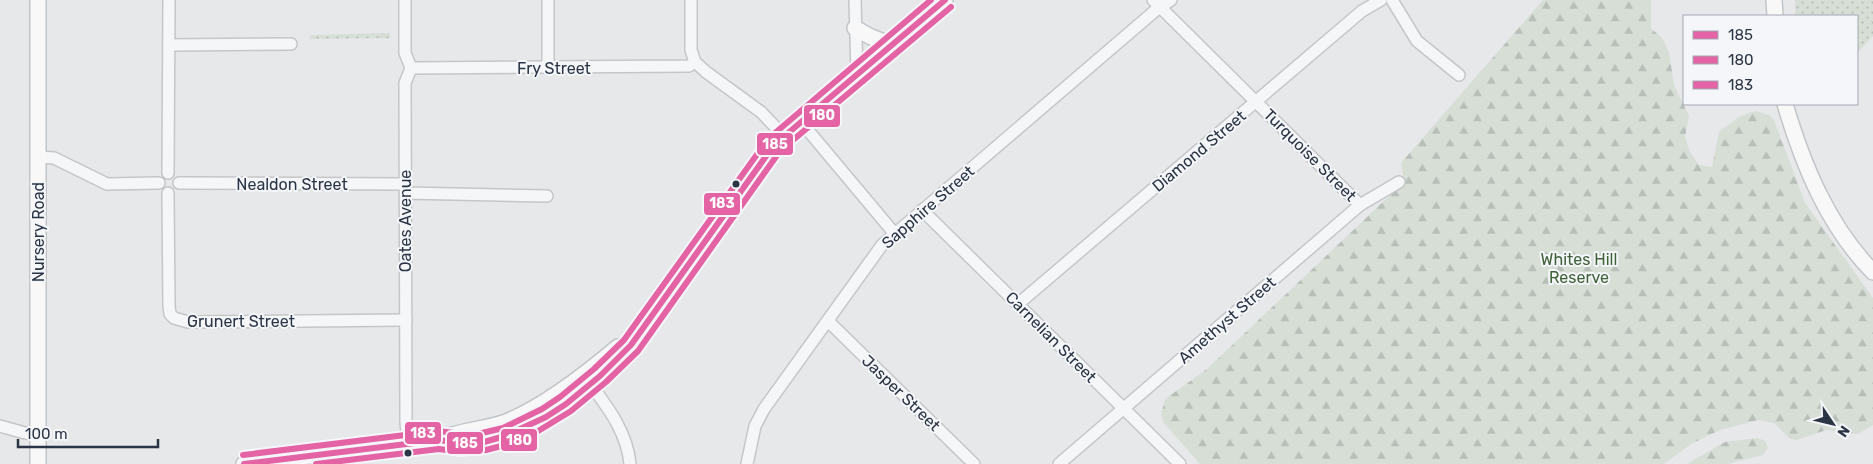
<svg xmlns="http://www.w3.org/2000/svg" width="1873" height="464" font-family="Rubik,sans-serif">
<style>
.grass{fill:url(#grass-dots)}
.forest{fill:url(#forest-firs)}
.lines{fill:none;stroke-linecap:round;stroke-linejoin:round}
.minor-casing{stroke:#c4c6c8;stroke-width:14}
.major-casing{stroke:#c2c5c8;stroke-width:18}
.minor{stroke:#f5f6f7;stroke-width:11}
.major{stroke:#f8f8f8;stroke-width:15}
.bus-1-casing{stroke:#f4f6f9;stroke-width:10}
.bus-2-casing{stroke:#f4f6f9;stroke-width:10}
.bus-3-casing{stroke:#f4f6f9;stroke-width:10}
.bus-1{stroke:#e463a4;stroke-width:6}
.bus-2{stroke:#e463a4;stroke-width:6}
.bus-3{stroke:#e463a4;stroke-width:6}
.bus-dot{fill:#2b3445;stroke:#f4f6f9;stroke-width:2}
.labels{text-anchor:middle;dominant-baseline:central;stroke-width:4;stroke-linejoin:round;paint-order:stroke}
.street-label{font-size:16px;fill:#2b3445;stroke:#f4f6f9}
.park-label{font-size:16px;fill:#3f6138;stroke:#f4f6f9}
.line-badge{stroke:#f4f6f9;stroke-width:2}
.badge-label{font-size:14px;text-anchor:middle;font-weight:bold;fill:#fff}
</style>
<defs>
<pattern id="grass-dots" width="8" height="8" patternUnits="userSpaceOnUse" patternTransform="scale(1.25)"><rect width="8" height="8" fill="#d6ded6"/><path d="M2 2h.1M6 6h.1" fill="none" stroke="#b8bfb9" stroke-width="1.8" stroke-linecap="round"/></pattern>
<pattern id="forest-firs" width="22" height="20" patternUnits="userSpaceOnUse" patternTransform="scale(1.25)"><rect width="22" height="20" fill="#d6ded6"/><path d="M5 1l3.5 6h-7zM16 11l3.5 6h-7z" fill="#b8bfb9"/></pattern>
</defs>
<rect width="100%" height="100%" fill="#e6e8ea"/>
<g class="grass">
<polygon points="1795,0 1873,0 1873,36 1857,53 1857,16 1795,16"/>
<polygon points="390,33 390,38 309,39 311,35"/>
</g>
<g class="forest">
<polygon points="1543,0 1651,0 1651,28 1662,38 1669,52 1674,85 1689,116 1685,137 1690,152 1699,165 1712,167 1719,132 1739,117 1755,111 1769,115 1774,120 1805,203 1873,298 1873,425 1858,434 1826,430 1797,440 1790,439 1774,423 1758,420 1720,430 1691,444 1664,464 1200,464 1164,423 1161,415 1165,399 1207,369 1404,182 1401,163"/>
<polygon points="1758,438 1765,441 1768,448 1763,455 1727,464 1687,464 1725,442"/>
</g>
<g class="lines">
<defs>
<g id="minor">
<polyline points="405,0 405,53 411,68 405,83 406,422 408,444"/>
<polyline points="548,0 548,68"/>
<polyline points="691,0 691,50 695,62 706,72 761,112 784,136"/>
<polyline points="855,0 857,75"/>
<polyline points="1153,0 1360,205"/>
<polyline points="1392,0 1417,41 1459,75"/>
<polyline points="170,45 291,44"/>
<polyline points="411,68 689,66 695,62"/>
<polyline points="801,122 894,233"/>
<polyline points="38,157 54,158 107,184 159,183"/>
<polyline points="168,173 169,0"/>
<polyline points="179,183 405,184"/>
<polyline points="168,193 169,306 170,314 174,318 188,322 406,320"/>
<polyline points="406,193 547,196"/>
<polyline points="922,210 1180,464"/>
<polyline points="1018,304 1362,11 1381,0"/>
<polyline points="828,321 974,464"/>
<path d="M 586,378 C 605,404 627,430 630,464"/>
<polyline points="0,426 25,433 37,434"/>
<polyline points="747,464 755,426 764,409 882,245 1156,10 1171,0"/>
<polyline points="1059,464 1360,205 1399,182"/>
</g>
<g id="major">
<polyline points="1774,0 1775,16"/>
<polyline points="855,28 871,37 892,45"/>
<path d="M 1785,104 C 1803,165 1828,226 1873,272"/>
<path d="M 439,440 C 499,455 558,414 600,376 C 615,362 629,351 639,333 L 774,145 L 945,0"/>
<polyline points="38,464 38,0"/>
<path d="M 244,464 L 439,440 C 460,430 484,430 506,422 C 544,407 586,374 618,347"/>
</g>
</defs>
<use href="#minor" class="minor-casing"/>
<use href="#major" class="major-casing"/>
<use href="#minor" class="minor"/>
<use href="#major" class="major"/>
<defs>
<polyline id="bus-1" points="244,464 439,440 461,443 484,442 505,436 546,417 566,404 600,376 631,345 774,145 945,0"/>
<polyline id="bus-2" points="316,464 439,449 461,452 486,450 509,444 530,436 571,411 606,382 638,351 780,151 951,7"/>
<polyline id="bus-3" points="243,455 438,431 462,434 482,433 503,428 542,409 560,397 594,369 624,340 768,139 931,0"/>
</defs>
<use href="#bus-1" class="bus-1-casing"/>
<use href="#bus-2" class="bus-2-casing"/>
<use href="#bus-3" class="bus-3-casing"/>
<use href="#bus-1" class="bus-1"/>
<use href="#bus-2" class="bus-2"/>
<use href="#bus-3" class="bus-3"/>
</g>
<g class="bus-dot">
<circle cx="736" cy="184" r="4.5"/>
<circle cx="408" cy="453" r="4.5"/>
</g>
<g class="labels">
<g class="street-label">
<text x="554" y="68">Fry Street</text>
<text transform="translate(1199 151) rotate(-40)">Diamond Street</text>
<text transform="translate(1310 155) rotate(45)">Turquoise Street</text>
<text x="292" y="184">Nealdon Street</text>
<text transform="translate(928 207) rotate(-41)">Sapphire Street</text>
<text transform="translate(405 221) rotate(-90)">Oates Avenue</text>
<text transform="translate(38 232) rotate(-90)">Nursery Road</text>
<text transform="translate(1227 320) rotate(-41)">Amethyst Street</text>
<text x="241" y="321">Grunert Street</text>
<text transform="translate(1051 337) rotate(45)">Carnelian Street</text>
<text transform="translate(901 393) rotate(44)">Jasper Street</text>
</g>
<g class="park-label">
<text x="1579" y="259">Whites Hill<tspan x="1579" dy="18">Reserve</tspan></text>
</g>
</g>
<g class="line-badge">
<rect x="803" y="104" width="38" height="24" rx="5" fill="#e463a4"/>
<rect x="756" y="132" width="38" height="24" rx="5" fill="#e463a4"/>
<rect x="703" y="192" width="38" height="24" rx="5" fill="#e463a4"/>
<rect x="404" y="421" width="38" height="24" rx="5" fill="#e463a4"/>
<rect x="500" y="428" width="38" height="24" rx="5" fill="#e463a4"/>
<rect x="446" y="431" width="38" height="24" rx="5" fill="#e463a4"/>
</g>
<g class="badge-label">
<text x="822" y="120">180</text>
<text x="775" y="149">185</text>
<text x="722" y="208">183</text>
<text x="423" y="438">183</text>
<text x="519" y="445">180</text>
<text x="465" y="448">185</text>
</g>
<rect x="1683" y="15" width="175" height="90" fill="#f4f6f9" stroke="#a4a8b1"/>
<rect x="1693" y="31" width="25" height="8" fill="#e463a4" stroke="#a4a8b1"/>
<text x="1728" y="40" font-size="15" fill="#2b3445">185</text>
<rect x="1693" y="56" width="25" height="8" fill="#e463a4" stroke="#a4a8b1"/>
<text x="1728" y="65" font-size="15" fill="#2b3445">180</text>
<rect x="1693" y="81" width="25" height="8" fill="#e463a4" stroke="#a4a8b1"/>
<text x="1728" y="90" font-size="15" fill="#2b3445">183</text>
<g transform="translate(1833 424) rotate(125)" stroke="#f4f6f9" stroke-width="4" paint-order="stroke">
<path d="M0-4L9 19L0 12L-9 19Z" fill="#2b3445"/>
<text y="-8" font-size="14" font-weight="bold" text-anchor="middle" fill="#2b3445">N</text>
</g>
<path d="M18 439v8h140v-8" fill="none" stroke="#2b3445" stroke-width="2.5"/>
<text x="25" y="439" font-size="15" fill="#2b3445" stroke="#f4f6f9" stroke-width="4" paint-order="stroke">100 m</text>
</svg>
